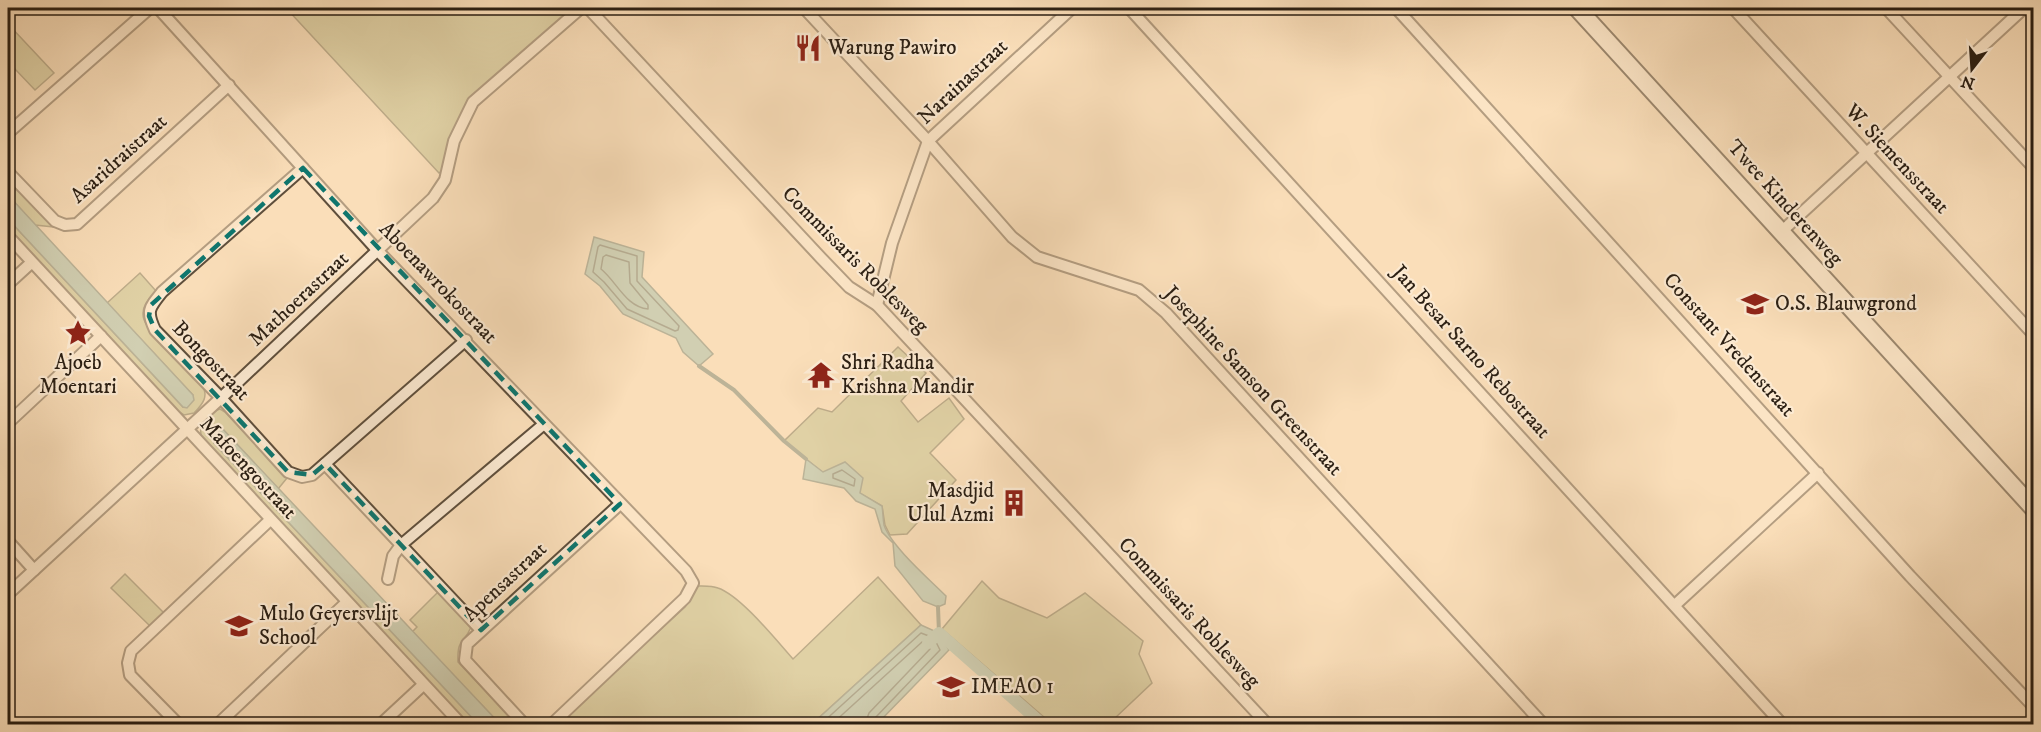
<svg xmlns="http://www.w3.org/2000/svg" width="2041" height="732" font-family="'IM FELL DW Pica',serif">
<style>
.green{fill:#c2c08c;stroke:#767050;stroke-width:1.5}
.water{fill:#9fbda9;stroke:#717e6d;stroke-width:1.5}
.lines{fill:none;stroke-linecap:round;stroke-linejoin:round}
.shore{stroke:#656e5e;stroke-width:1.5}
.stream{stroke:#717e6d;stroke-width:4}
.canal{stroke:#9fbda9;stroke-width:12}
.street-casing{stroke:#5f4f3c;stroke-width:14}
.secondary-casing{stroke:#2b1f13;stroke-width:20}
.street{stroke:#fcead2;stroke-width:10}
.secondary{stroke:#fcead2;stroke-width:16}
.marked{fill:none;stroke:#0f766e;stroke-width:4.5;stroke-dasharray:12 8;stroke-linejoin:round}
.labels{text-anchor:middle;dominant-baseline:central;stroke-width:4.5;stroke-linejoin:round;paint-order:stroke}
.poi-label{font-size:21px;fill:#2b1f13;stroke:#fcead2;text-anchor:start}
.street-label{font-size:21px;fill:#2b1f13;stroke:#fcead2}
</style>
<rect width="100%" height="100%" fill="#fadeb9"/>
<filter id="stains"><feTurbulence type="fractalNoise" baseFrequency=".00333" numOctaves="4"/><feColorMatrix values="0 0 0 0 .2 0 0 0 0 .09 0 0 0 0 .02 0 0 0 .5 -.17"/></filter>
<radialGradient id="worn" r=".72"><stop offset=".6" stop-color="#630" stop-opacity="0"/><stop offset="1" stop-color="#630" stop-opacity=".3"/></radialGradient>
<g class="green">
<polygon points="286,8 570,8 567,13 467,103 443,170 439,173"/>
<polygon points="8,24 54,73 35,90 15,69 8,76"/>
<polygon points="8,176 54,227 35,225 8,195"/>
<path d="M 8,219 L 183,407 L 193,395 L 107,303 L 140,273 L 156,291 C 150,298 142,305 143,315 C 143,331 190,371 202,384 C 209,396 203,404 194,413 L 184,415 L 176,410 L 8,229 Z"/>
<polygon points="898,347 926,373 901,401 918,422 949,398 964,419 930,453 956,480 907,534 890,535 885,525 882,506 822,472 784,441 818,408 832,412"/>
<path d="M 220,409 L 225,412 L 287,478 L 278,489 L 219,425 L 214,443 L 478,724 L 467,724 L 447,704 L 202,438 C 197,425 207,413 220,409 Z"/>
<polygon points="125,574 164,613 151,627 111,588"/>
<path d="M 878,577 L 921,625 L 812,724 L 557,724 L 685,607 L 692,597 L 694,586 C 701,586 711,585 718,588 C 741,596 776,640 793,659 Z"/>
<polygon points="982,581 999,598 1047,618 1085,593 1143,641 1139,654 1152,683 1115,718 1115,724 1052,724 942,629"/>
<path d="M 439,591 L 467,621 L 471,627 C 464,645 457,637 458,662 L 517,724 L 500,724 L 412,632 L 417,627 L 410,620 Z"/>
</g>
<g class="water">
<polygon points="8,195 193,395 194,400 187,408 183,407 8,219"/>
<polygon points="594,237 644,252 642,277 713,354 699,366 683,352 676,338 623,314 600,286 585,274"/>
<polygon points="219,425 500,724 478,724 214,443 211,434"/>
<path d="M 806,459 L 823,472 L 845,462 L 863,478 L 860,493 L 882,506 C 883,512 883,519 884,525 C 891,546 929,579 946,596 L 945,604 L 938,607 L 923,601 L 895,566 L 893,543 L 882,532 L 875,509 L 856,501 L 844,488 L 803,479 Z"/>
<polygon points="921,625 939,633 949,650 877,724 812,724"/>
</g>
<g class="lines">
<g class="shore">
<polygon points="600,245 637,256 637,281 679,326 678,330 675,331 627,309 604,282 593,272 598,247"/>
<path d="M 606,255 L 629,262 L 630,283 L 648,305 L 648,309 C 626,307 617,282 601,269 L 603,257 Z"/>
<polygon points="842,470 855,479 854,486 833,478 833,474"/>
<polyline points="821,724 921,633 934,638 940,650 875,718 873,724"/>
<polyline points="832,724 922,642 929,644 930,649 869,713 865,724"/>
</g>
<g class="stream">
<polyline points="699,366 734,390 784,441 806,459"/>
<polyline points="938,607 939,633"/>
</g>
<polyline class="canal" points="928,643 939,633 1042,724"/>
<defs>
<g id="street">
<polyline points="158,8 378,251 686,571 693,583 685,598 552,724"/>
<polyline points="588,8 821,258 849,287 877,305 1267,724"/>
<polyline points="804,8 928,141 1012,237 1037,257 1139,290 1166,313 1543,724"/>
<polyline points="1129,8 1782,724"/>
<polyline points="1396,8 1910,576 2034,707"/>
<polyline points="1733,8 2034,335"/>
<polyline points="1886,8 2034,168"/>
<polyline points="8,133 150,8"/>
<path d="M 303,168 L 162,292 C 149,308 146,311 155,330 L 221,398 L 288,472 L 302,477 L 312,475 L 466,340"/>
<polyline points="8,172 55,221 65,225 77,224 229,85"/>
<polyline points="1781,232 2024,8"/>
<polyline points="8,236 461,724"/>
<polyline points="8,284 31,263"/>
<polyline points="877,305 892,243 928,141 1072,8"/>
<polyline points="8,423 101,336"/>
<polyline points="325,464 481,630"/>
<polyline points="8,541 34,570"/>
<polyline points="388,579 393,556 401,545 544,424"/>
<polyline points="8,594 221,398 433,198 445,180 454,141 473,102 581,8"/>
<polyline points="1675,605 1818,473"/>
<polyline points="178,724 130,675 128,663 131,651 270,520"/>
<polyline points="218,724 347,602"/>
<polyline points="381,724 423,685"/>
<polyline points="524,724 465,660 467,644 620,504"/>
</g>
<polyline id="secondary" points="1577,8 2034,509"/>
</defs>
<use href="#street" class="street-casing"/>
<use href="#secondary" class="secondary-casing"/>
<use href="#street" class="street"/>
<use href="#secondary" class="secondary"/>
</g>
<path d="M0 0H2041V732H0ZM 303,168 L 620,504 L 481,630 L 325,464 L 312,475 L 288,472 L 155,330 L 149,316 L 151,305 Z" fill="#fadeb9" fill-opacity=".55" fill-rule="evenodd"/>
<path class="marked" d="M 303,168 L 620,504 L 481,630 L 325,464 L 312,475 L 288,472 L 155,330 L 149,316 L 151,305 Z"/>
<defs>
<symbol id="restaurant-bare" viewBox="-9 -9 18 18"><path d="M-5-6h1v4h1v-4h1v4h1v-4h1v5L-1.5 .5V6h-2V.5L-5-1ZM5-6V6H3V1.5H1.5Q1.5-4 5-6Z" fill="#8f2418" stroke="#fcead2" stroke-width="2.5" paint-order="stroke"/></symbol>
<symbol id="school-bare" viewBox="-9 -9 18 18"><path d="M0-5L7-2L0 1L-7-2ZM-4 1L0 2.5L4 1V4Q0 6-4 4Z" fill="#8f2418" stroke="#fcead2" stroke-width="2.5" paint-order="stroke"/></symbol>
<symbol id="sight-bare" viewBox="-9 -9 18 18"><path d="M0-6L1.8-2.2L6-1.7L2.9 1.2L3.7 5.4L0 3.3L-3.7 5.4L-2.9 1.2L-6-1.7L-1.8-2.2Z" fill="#8f2418" stroke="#fcead2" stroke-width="2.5" paint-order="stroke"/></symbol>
<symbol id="temple-bare" viewBox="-9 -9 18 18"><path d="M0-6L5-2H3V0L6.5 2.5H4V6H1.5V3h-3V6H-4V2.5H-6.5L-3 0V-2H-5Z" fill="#8f2418" stroke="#fcead2" stroke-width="2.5" paint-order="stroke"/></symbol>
<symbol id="building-bare" viewBox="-9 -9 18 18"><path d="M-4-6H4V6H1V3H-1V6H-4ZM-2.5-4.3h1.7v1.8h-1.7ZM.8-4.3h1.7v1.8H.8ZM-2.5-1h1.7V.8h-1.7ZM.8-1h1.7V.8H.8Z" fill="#8f2418" stroke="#fcead2" stroke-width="2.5" paint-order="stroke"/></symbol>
</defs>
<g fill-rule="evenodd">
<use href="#restaurant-bare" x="789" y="29" width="38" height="38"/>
<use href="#school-bare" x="1736" y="285" width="38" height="38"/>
<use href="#sight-bare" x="59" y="314" width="38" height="38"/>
<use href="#temple-bare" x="802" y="356" width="38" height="38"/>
<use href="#building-bare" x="995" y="484" width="38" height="38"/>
<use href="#school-bare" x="220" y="607" width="38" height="38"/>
<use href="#school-bare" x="932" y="668" width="38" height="38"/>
</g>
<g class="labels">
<g class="poi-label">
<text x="828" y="48">Warung Pawiro</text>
<text x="1775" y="304">O.S. Blauwgrond</text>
<text x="78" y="363" text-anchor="middle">Ajoeb<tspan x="78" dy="24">Moentari</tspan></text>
<text x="841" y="363">Shri Radha<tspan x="841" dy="24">Krishna Mandir</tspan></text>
<text x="994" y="491" text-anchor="end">Masdjid<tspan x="994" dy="24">Ulul Azmi</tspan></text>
<text x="259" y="614">Mulo Geyersvlijt<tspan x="259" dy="24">School</tspan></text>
<text x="971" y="687">IMEAO 1</text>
</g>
<g class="street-label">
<text transform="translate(963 82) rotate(-43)">Narainastraat</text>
<text transform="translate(119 159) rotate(-42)">Asaridraistraat</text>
<text transform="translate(1897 159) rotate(47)">W. Siemensstraat</text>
<text transform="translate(1785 203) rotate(48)">Twee Kinderenweg</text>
<text transform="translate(855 260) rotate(45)">Commissaris Roblesweg</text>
<text transform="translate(438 283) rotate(46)">Aboenawrokostraat</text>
<text transform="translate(299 299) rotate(-43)">Mathoerastraat</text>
<text transform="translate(1729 345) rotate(48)">Constant Vredenstraat</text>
<text transform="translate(1471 352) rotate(48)">Jan Besar Sarno Rebostraat</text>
<text transform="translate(211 361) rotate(46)">Bongostraat</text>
<text transform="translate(1253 381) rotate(47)">Josephine Samson Greenstraat</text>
<text transform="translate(248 468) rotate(47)">Mafoengostraat</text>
<text transform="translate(505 582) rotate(-43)">Apensastraat</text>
<text transform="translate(1189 613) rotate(47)">Commissaris Roblesweg</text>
</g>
</g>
<rect width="2041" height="732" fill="none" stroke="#fadeb9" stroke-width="30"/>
<rect x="9" y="9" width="2023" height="714" fill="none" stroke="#2b1f13" stroke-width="3"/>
<rect x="15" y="15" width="2011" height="702" fill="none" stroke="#2b1f13" stroke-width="1.5"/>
<g transform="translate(1972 69) rotate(197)" stroke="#fcead2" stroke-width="4.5" paint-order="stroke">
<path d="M0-4.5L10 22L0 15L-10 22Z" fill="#2b1f13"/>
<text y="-9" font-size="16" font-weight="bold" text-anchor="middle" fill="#2b1f13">N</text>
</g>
<rect width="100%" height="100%" filter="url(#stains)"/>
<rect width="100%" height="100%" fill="url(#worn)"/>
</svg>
